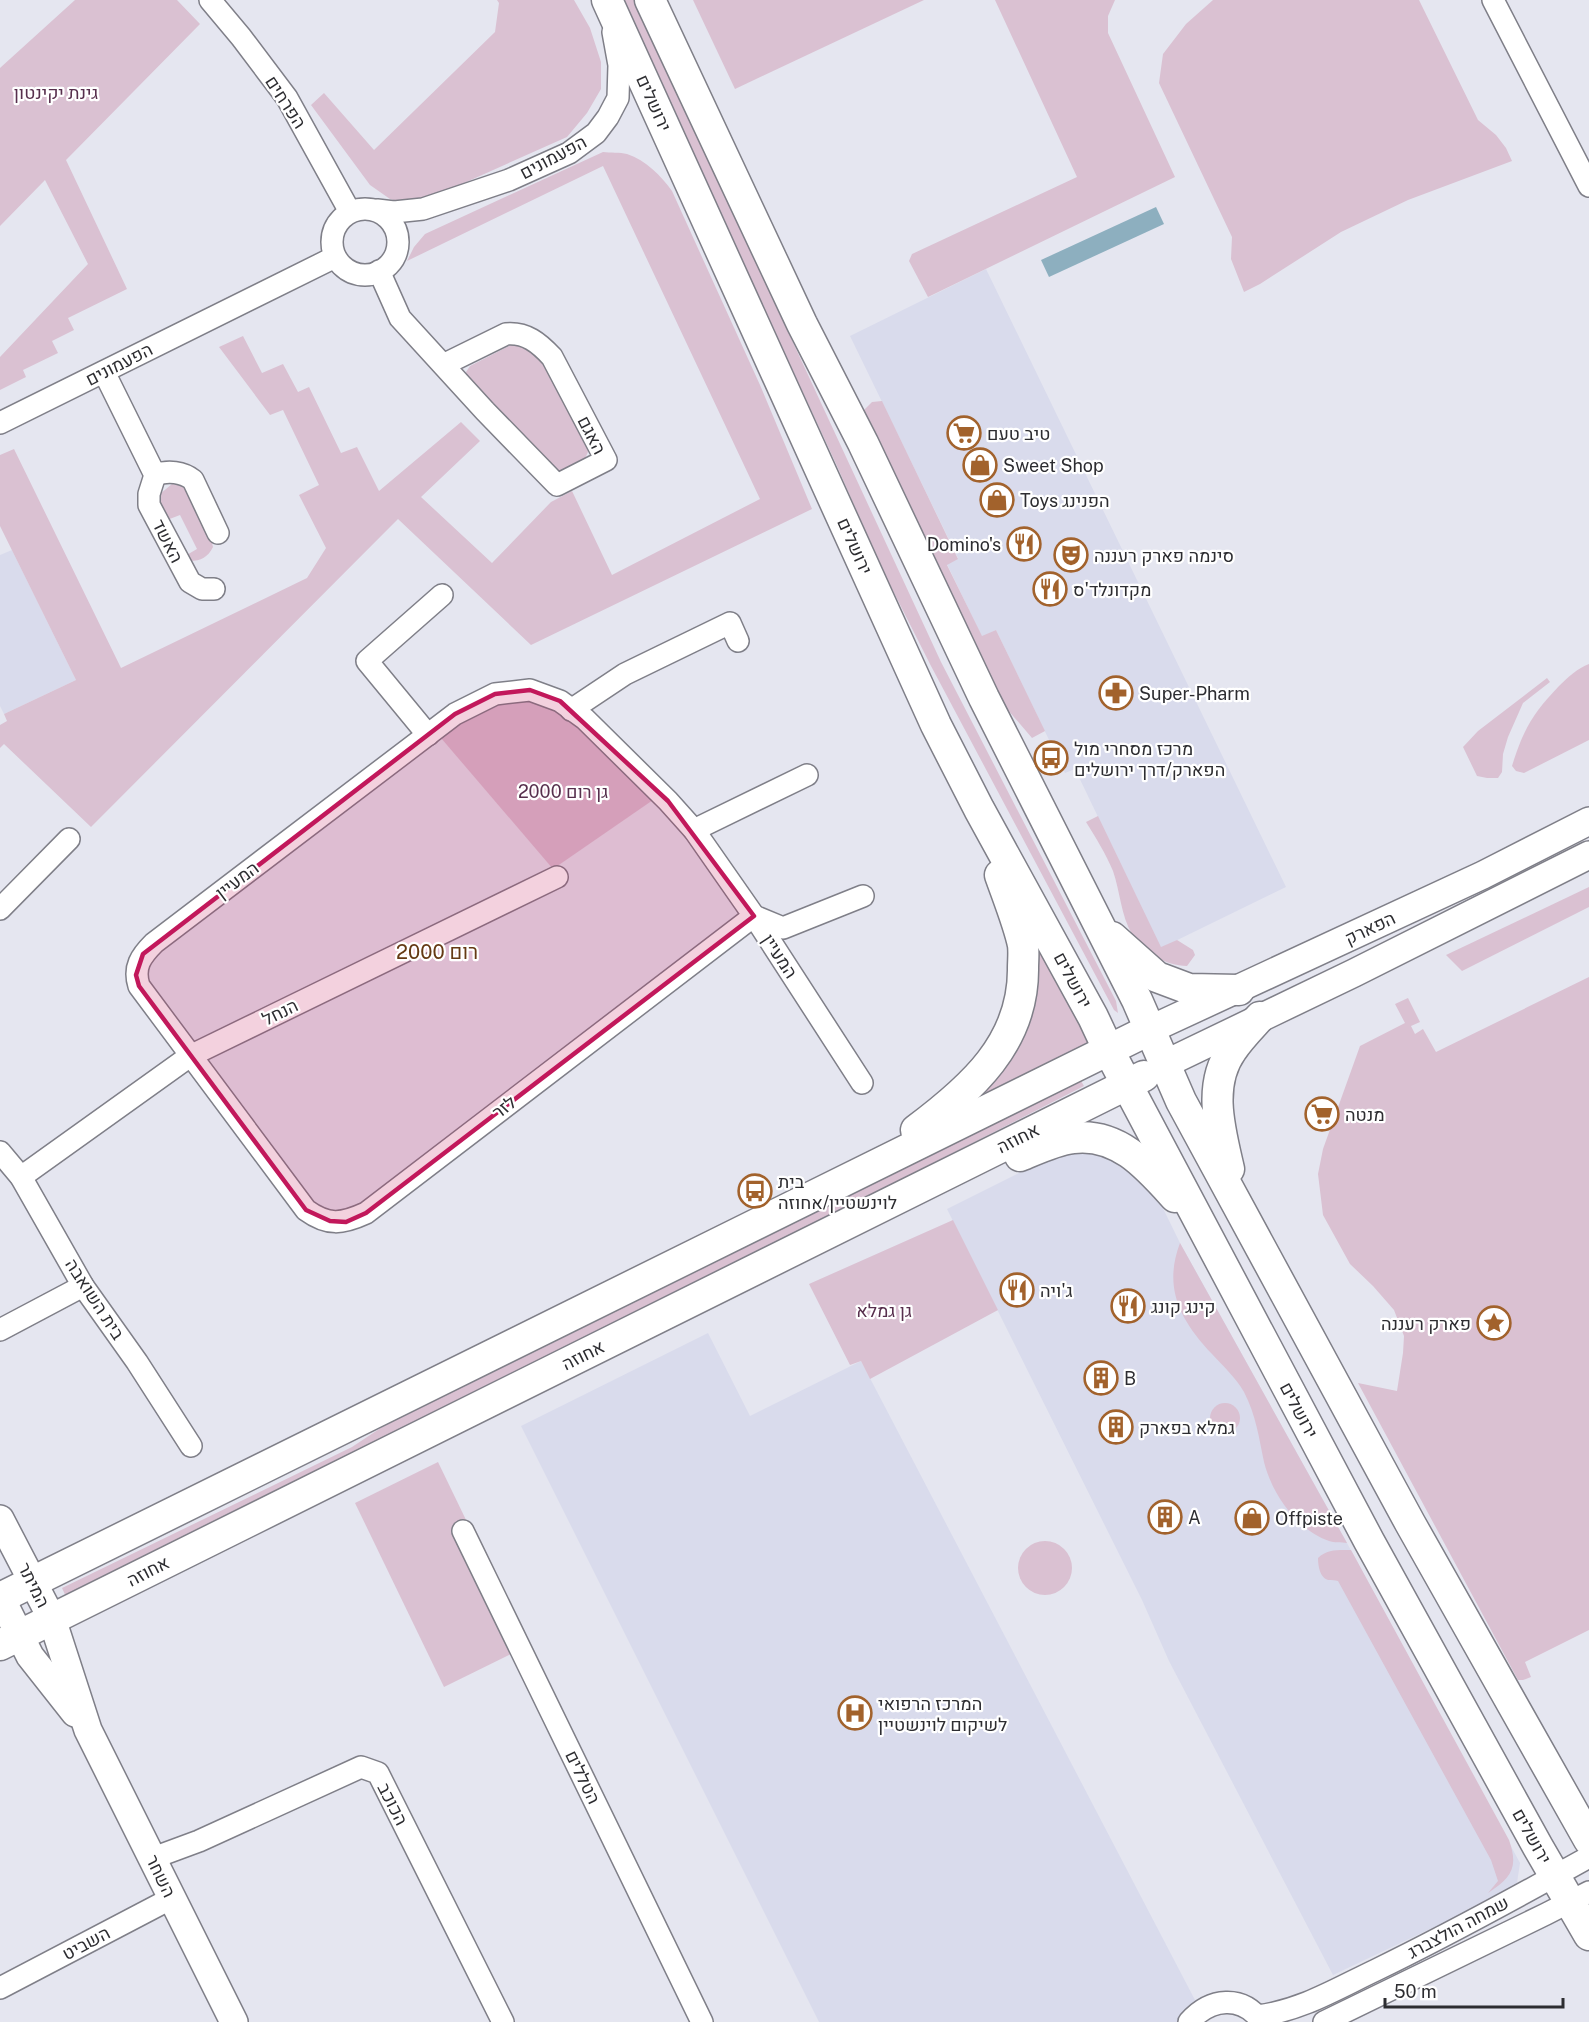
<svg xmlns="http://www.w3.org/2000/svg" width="1589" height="2022" font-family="'Public Sans',Heebo,sans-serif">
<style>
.built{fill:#d9dbec}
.green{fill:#dac1d2}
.water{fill:#8dafbf}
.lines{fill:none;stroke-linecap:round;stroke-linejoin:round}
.minor-casing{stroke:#7f7f88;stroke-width:24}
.tertiary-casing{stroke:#7f7f88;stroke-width:30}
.secondary-casing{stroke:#7f7f88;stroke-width:33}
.minor{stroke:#fff;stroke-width:21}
.tertiary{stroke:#fff;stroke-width:27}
.secondary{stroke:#fff;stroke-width:30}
.marked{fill:#c2185b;fill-opacity:0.2;stroke:#c2185b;stroke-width:4.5;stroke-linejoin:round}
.labels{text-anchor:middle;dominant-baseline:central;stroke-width:4.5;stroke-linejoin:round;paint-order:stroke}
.park-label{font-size:18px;fill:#572f4d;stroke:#fff}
.street-label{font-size:18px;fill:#2d2d31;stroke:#fff}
.poi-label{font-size:18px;fill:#2d2d31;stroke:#fff;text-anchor:start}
.neighbourhood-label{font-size:20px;fill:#653913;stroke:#fff}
</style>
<rect width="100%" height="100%" fill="#e5e6f0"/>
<g class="built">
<polygon points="986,269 1286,887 1161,948 1075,769 1065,773 996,630 982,637 947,564 958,558 850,336"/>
<polygon points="12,550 76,680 4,714 0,706 0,555"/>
<polygon points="1069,1148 1113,1150 1155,1192 1180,1243 1347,1543 1520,1863 1517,1883 1508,1892 1333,1975 1169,1661 1142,1600 947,1209"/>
<polygon points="708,1333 750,1416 861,1361 1195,2000 1188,2022 819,2022 521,1426"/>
</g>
<g class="green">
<polygon points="75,0 177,0 200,24 66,160 127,289 68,318 74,330 52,341 58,353 23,370 26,377 0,390 0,357 88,264 45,180 0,226 0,68"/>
<polygon points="497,0 574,0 590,28 601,62 601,89 587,113 567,137 426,200 405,204 390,199 370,185 311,105 324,93 374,150 495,32 499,3"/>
<polygon points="621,0 637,0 683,105 941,662 1116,1001 1118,1013 1114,1010 931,666 882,569 837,466"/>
<polygon points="693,0 924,0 735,89"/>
<polygon points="995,0 1115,0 1108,16 1108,33 1175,177 928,297 909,261 912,254 1077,177"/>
<polygon points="1213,0 1419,0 1478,120 1496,135 1506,148 1512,161 1408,200 1341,232 1260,284 1244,292 1231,259 1232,237 1159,83 1163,54 1186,24"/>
<path d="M 603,152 C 610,153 620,152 627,154 C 646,160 661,176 672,191 L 760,385 L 812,509 L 531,645 L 398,519 L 91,827 L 4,744 L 0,748 L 0,725 L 7,721 L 4,714 L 76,680 L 0,526 L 0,455 L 14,449 L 121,668 L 307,578 L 326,548 L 299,495 L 319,485 L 283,410 L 270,415 L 219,347 L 243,336 L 262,373 L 283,364 L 298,392 L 309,387 L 341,453 L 357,447 L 379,491 L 461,422 L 480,441 L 421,497 L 492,563 L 551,502 L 572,491 L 612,575 L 760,499 L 603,166 L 407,261 L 414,247 L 425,234 Z"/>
<path d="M 523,344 L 541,355 L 589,447 C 587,463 574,467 561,473 L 554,471 L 467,379 L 466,372 L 470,366 L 511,345 Z"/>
<polygon points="882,401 958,559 947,565 982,636 996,630 1045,731 1032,738 996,696 976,664 864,410 872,402"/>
<path d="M 172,484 L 183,486 L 189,492 L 211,539 L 213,547 C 208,557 201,561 190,561 L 185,556 L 197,549 L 180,515 L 167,520 L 159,503 L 160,494 Z"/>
<path d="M 1589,664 L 1589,740 L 1524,773 L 1516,771 L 1512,766 C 1523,730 1533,713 1559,686 C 1567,678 1578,668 1589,664 Z"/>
<polygon points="1547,678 1550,682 1523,703 1508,737 1503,754 1502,772 1498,778 1487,778 1477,776 1463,747 1478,731"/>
<polygon points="532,698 558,709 581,726 653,800 553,869 441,738 462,722 494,703"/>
<path d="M 1098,816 L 1161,947 L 1177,940 L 1193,950 L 1195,955 L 1187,966 C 1166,966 1143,952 1132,934 C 1121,916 1120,891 1113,871 C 1106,854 1096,838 1086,822 Z"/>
<polygon points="1589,887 1589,907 1462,971 1446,955"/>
<polygon points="1028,922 1090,1042 955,1110 986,1081"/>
<polygon points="1589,977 1589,1630 1525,1662 1531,1677 1523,1680 1518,1680 1358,1383 1397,1391 1403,1353 1404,1336 1394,1310 1373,1286 1350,1264 1323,1215 1318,1174 1323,1149 1360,1046 1405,1023 1395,1004 1408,998 1420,1022 1411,1026 1415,1034 1423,1029 1436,1052"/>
<polygon points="1077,1074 1084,1086 647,1309 67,1599 62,1588 352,1447 420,1402"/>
<polygon points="953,1220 998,1310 870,1379 861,1361 850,1365 809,1284"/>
<path d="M 1180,1243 L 1347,1543 C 1341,1542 1334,1543 1329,1541 C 1297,1530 1272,1494 1264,1462 C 1259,1438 1256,1415 1244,1392 C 1236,1378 1223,1366 1212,1354 C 1180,1320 1163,1288 1180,1243 Z"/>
<circle cx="1225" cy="1418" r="15"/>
<polygon points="438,1462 527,1646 444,1687 355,1503"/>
<circle cx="1045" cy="1568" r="27"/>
<path d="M 1351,1550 L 1509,1840 C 1519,1868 1511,1878 1488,1893 L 1498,1881 L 1491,1860 L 1338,1581 C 1335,1580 1332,1580 1328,1580 C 1320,1578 1318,1566 1318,1558 C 1327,1549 1338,1550 1351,1550 Z"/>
</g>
<polygon class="water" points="1156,207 1164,224 1049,277 1041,260"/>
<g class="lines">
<defs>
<g id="minor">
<polyline points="210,0 241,37 287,98 350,212"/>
<polyline points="1493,0 1589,186"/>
<circle cx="365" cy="242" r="33"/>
<polyline points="377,210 394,212 423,209 509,180 569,153 596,133 608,117 618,98 619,65 613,32"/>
<path d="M 379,271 L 400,318 L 485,411 L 557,485 L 606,460 L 552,357 C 539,343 526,332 506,334 L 443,365"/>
<polyline points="104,372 155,475 149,494 149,505 190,582 202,589 214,589"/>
<polyline points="0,423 335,257"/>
<path d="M 155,475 C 168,470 183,472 193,480 L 218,533"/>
<polyline points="571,710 625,674 730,623 738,641"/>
<polyline points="428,735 367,661 442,595"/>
<polyline points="694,830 807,775"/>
<polyline points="0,909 69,839"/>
<path d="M 754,916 L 366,1213 C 342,1224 328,1226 306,1210 L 139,986 C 133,967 141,956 154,943 L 455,714 L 495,694 L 530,690 L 560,701 L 585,719 L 668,801 L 694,830 L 754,916 L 862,1083"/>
<polyline points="754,916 783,928 863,896"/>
<polyline points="0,1152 21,1177 83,1286 137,1362 191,1446"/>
<polyline points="21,1177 190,1056 557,877"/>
<polyline points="0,1330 83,1286"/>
<polyline points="463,1531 702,2022"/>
<polyline points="153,1858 199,1841 361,1767 378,1773 503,2022"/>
<polyline points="0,1988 172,1898"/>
<path d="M 1258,2016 C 1302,2010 1336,1989 1376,1970 C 1448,1935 1519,1896 1589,1857"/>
<path d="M 1189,2022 C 1210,1998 1242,1994 1262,2022"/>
<polyline points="1324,2022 1546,1914 1589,1892"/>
</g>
<g id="tertiary">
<polyline points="1149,1030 1483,875 1589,821"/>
<polyline points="1165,1064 1354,973 1589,855"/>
<polyline points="0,1519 52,1619 88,1730 234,2022"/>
<polyline points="0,1596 30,1656 75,1713"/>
</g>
<g id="secondary">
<polyline points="607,0 936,725 979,809 1093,1017 1108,1049 1369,1541 1538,1847 1589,1935"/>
<polyline points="650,0 802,324 863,443 984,698 1137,1000 1181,1101 1410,1523 1589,1840"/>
<polyline points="1112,937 1157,977 1189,989 1239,990"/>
<path d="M 916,1130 C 971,1089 1024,1043 1023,968 C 1023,961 1024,953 1023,945 C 1019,925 1007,895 1000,875"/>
<path d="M 1020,1156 C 1037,1149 1055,1140 1073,1138 C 1118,1132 1148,1167 1175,1197"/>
<path d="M 1229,1169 C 1220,1130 1207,1085 1232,1050 C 1240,1038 1250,1028 1260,1017"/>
<polyline points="0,1598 1149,1030"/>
<polyline points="0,1645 1144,1076"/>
</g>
</defs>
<use href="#minor" class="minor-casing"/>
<use href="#tertiary" class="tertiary-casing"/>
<use href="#secondary" class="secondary-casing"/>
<use href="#minor" class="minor"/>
<use href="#tertiary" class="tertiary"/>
<use href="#secondary" class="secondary"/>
</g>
<path class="marked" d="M 530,690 L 560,701 L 668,801 L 754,916 L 366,1213 L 346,1222 L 330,1221 L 306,1210 L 139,986 L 136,975 L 143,954 L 455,714 L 495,694 Z"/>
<defs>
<symbol id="supermarket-ring" viewBox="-11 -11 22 22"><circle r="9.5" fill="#fff" stroke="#a2622c" stroke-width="1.5"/><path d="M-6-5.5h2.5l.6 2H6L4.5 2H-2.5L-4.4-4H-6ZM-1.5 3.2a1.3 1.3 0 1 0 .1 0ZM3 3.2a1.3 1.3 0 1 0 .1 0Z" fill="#a2622c"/></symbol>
<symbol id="shop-ring" viewBox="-11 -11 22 22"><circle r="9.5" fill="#fff" stroke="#a2622c" stroke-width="1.5"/><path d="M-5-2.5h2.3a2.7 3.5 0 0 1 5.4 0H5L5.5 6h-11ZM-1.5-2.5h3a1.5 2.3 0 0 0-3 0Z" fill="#a2622c"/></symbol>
<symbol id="restaurant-ring" viewBox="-11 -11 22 22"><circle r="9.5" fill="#fff" stroke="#a2622c" stroke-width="1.5"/><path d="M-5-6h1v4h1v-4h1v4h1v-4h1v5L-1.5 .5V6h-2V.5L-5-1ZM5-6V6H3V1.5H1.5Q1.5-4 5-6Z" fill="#a2622c"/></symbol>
<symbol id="theatre-ring" viewBox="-11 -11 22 22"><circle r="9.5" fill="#fff" stroke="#a2622c" stroke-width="1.5"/><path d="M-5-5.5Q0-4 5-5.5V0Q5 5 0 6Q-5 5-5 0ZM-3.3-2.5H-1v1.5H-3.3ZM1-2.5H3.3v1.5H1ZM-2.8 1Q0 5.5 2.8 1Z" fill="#a2622c"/></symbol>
<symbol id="pharmacy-ring" viewBox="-11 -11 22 22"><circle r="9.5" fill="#fff" stroke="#a2622c" stroke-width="1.5"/><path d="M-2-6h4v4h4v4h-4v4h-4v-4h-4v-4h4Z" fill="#a2622c"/></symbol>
<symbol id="bus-ring" viewBox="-11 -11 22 22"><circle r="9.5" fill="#fff" stroke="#a2622c" stroke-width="1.5"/><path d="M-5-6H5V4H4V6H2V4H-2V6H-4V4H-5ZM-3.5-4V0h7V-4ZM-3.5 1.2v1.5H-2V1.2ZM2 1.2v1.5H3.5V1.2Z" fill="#a2622c"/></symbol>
<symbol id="sight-ring" viewBox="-11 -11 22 22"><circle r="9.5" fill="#fff" stroke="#a2622c" stroke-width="1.5"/><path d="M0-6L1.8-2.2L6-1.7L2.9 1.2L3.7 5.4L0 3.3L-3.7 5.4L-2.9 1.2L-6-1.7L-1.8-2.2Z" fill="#a2622c"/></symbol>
<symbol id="building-ring" viewBox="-11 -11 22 22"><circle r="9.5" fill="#fff" stroke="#a2622c" stroke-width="1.5"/><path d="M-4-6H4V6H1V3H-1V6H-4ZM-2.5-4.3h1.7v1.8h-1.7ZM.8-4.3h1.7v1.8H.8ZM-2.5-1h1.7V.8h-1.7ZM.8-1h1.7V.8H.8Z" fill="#a2622c"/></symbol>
<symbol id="hospital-ring" viewBox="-11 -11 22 22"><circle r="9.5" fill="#fff" stroke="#a2622c" stroke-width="1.5"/><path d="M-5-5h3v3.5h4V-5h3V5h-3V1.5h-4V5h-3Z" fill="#a2622c"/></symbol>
</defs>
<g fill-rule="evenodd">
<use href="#supermarket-ring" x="945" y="414" width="38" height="38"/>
<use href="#shop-ring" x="961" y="446" width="38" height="38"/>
<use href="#shop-ring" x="978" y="481" width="38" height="38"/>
<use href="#restaurant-ring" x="1005" y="525" width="38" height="38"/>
<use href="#theatre-ring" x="1052" y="536" width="38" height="38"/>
<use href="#restaurant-ring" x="1031" y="570" width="38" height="38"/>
<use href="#pharmacy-ring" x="1097" y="674" width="38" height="38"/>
<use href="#bus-ring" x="1032" y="739" width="38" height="38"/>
<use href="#supermarket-ring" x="1303" y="1095" width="38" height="38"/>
<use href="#bus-ring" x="736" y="1172" width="38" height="38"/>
<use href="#restaurant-ring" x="998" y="1271" width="38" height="38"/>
<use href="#restaurant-ring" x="1109" y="1287" width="38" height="38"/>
<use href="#sight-ring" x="1475" y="1304" width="38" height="38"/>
<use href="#building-ring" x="1082" y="1359" width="38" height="38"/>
<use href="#building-ring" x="1097" y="1408" width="38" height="38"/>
<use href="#building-ring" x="1146" y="1498" width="38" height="38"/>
<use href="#shop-ring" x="1233" y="1499" width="38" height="38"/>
<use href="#hospital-ring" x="836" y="1694" width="38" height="38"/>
</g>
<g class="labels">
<g class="park-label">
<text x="56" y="92">גינת יקינטון</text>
<text x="563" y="791">גן רום 2000</text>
<text x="884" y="1310">גן גמלא</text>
</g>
<g class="street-label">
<text transform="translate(286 102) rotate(57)">הפרחים</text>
<text transform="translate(654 103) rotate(66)">ירושלים</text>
<text transform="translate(553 157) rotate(-28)">הפעמונים</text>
<text transform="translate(119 364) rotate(-27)">הפעמונים</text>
<text transform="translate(592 435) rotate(63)">האגם</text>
<text transform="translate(168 541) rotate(63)">האשד</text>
<text transform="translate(855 546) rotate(66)">ירושלים</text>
<text transform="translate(237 880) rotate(-37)">המעיין</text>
<text transform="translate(1370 928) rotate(-25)">הפארק</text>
<text transform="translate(780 956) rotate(57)">המעיין</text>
<text transform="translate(1073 980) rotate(62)">ירושלים</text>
<text transform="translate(280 1012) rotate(-26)">הנחל</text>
<text transform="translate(504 1107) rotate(-37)">לזר</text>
<text transform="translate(1018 1138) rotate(-26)">אחוזה</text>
<text transform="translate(95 1299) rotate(57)">בית השואבה</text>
<text transform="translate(583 1355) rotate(-26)">אחוזה</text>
<text transform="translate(1299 1410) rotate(62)">ירושלים</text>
<text transform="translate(148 1571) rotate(-27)">אחוזה</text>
<text transform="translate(34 1585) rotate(63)">המיתר</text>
<text transform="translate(583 1777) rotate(64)">הטללים</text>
<text transform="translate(393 1804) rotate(63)">הכוכב</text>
<text transform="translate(1532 1836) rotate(61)">ירושלים</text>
<text transform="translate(161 1876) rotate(64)">השחר</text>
<text transform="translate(1458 1927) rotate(-28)">שמחה הולצברג</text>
<text transform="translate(86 1943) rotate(-28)">השביט</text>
</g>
<g class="poi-label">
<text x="987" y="433">טיב טעם</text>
<text x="1003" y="465">Sweet Shop</text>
<text x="1020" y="500">Toys הפנינג</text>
<text x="1001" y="544" text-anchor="end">Domino's</text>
<text x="1094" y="555">סינמה פארק רעננה</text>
<text x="1073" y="589">מקדונלד'ס</text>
<text x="1139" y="693">Super-Pharm</text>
<text x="1074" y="748">מרכז מסחרי מול<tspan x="1074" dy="21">הפארק/דרך ירושלים</tspan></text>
<text x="1345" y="1114">מנטה</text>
<text x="778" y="1181">בית<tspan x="778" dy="21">לוינשטיין/אחוזה</tspan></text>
<text x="1040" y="1290">ג'ויה</text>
<text x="1151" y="1306">קינג קונג</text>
<text x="1471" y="1323" text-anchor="end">פארק רעננה</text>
<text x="1124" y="1378">B</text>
<text x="1139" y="1427">גמלא בפארק</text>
<text x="1188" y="1517">A</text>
<text x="1275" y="1518">Offpiste</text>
<text x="878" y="1703">המרכז הרפואי<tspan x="878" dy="21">לשיקום לוינשטיין</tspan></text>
</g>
<g class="neighbourhood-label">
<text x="437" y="952">רום 2000</text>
</g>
</g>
<path d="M1385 1998v9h178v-9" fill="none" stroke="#2d2d31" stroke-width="3"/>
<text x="1394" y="1998" font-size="18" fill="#2d2d31" stroke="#ffffff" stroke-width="4.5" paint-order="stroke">50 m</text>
</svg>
